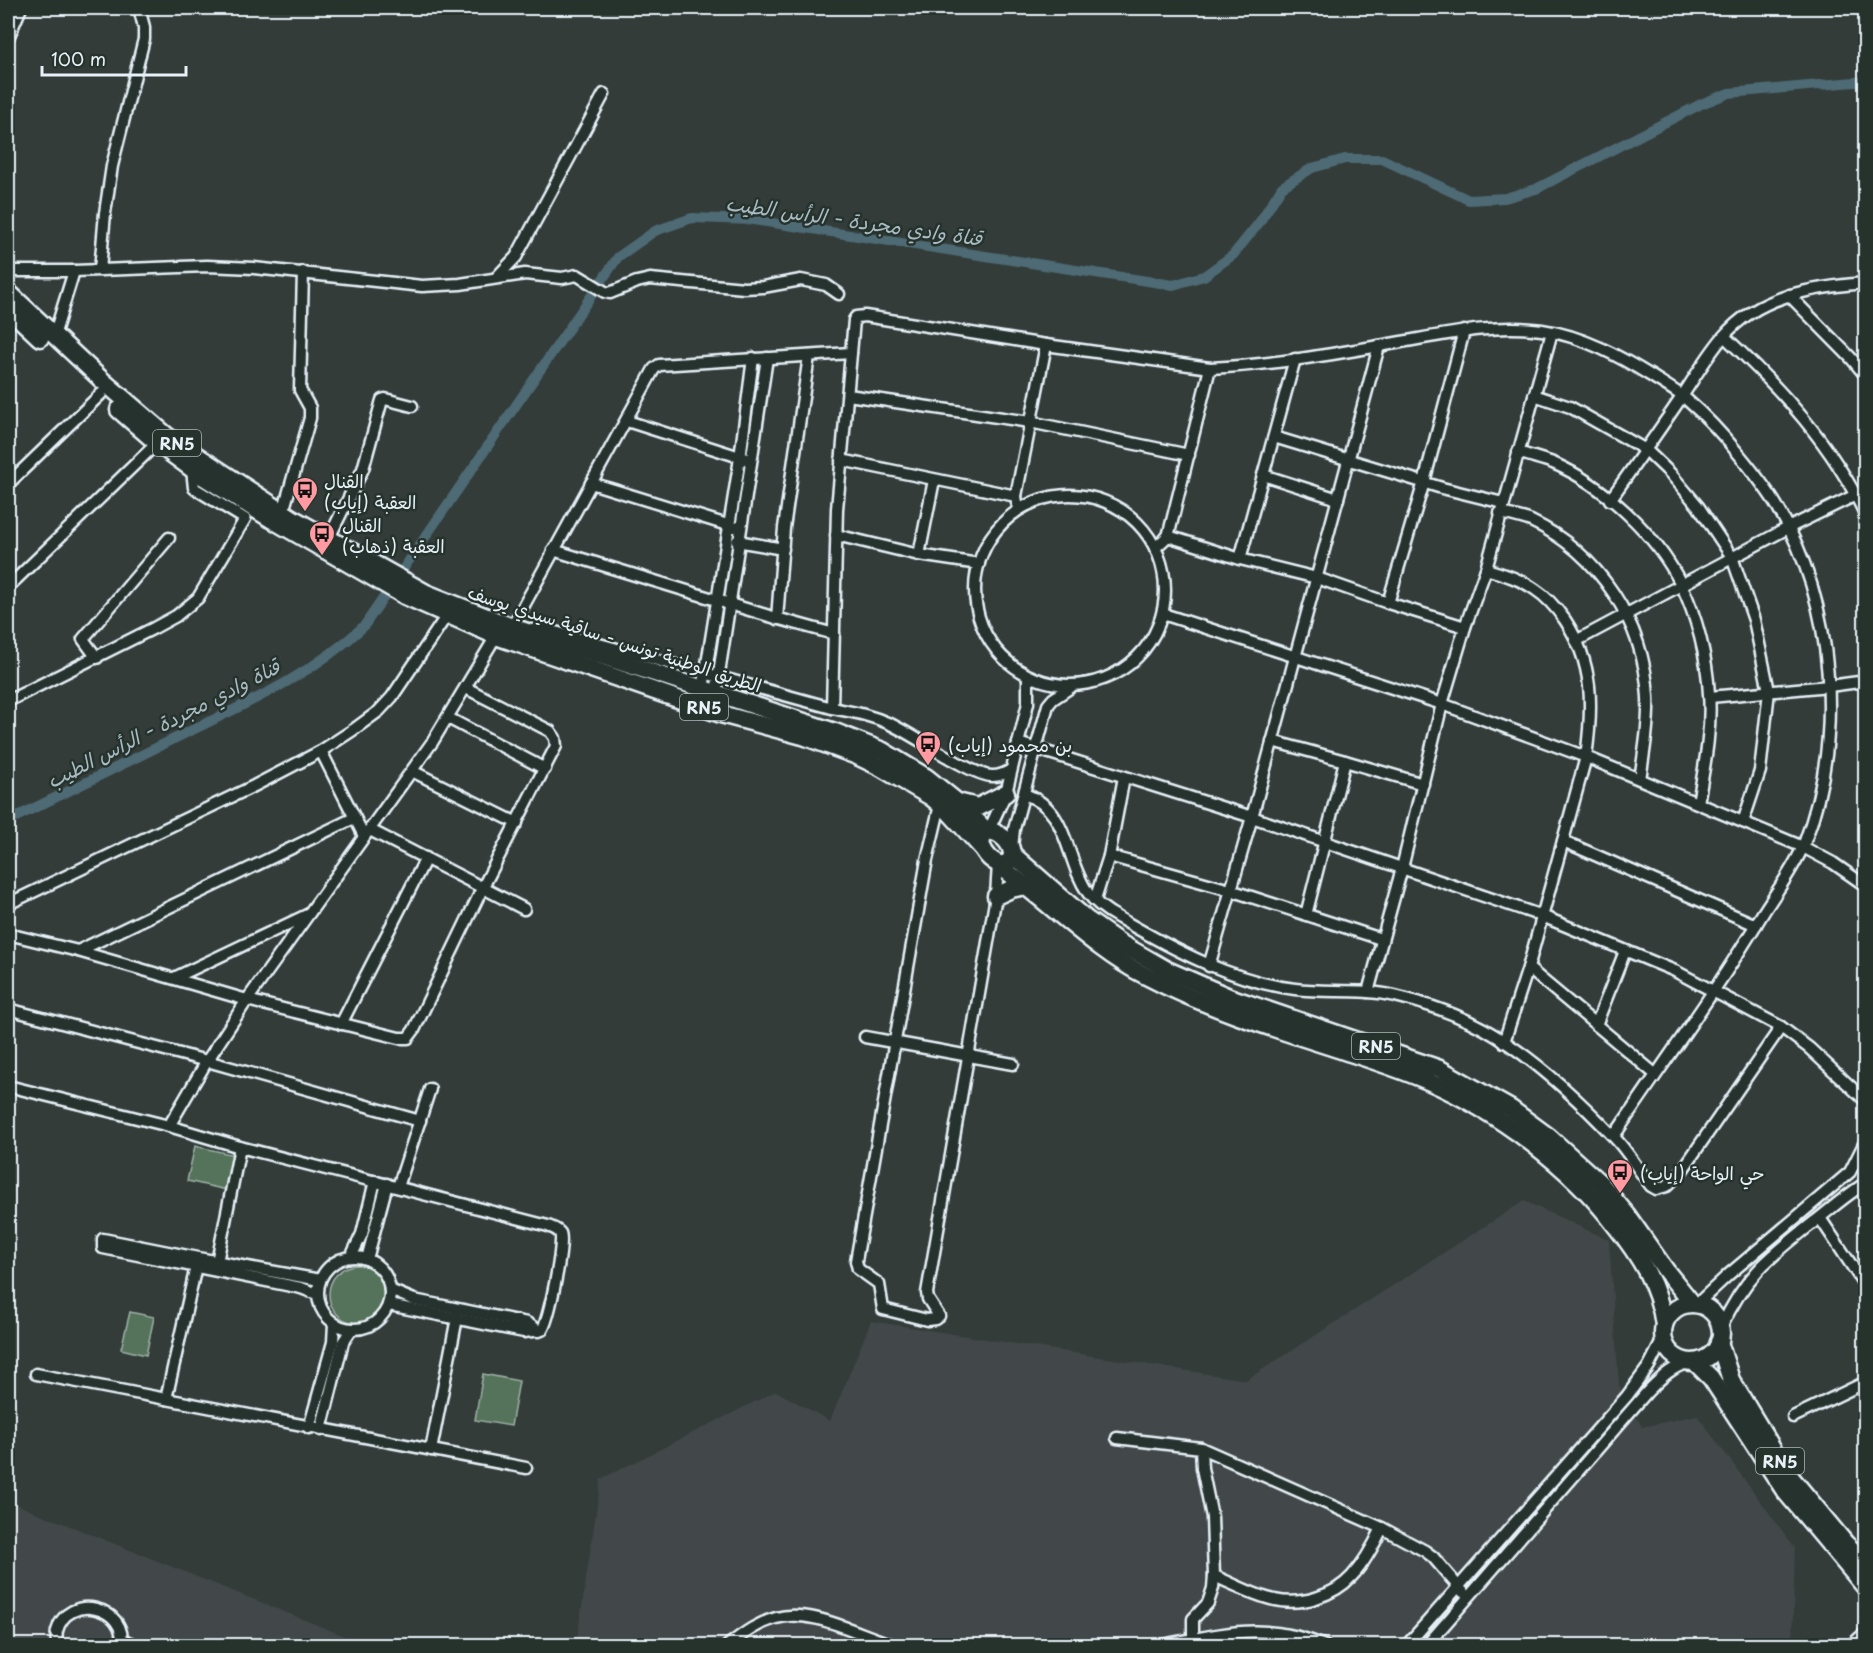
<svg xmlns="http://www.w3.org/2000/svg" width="1873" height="1653" font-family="'Playpen Sans','Playpen Sans Arabic',sans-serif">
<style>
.built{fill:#434748}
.green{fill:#55725a;stroke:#9eb2a9;stroke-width:1.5}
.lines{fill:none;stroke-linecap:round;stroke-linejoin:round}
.canal{stroke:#4e6a74;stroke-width:10}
.minor-casing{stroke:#e8f1f8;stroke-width:15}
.trunk-casing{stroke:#e8f1f8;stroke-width:21}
.minor{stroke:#26332d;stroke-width:10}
.trunk{stroke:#26332d;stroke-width:16}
.labels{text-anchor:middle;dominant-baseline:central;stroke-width:5;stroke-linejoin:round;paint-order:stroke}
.shield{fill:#26332d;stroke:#aeb8bb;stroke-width:1.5}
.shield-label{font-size:16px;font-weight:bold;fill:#e8f1f8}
.poi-label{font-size:18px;fill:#e8f1f8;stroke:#26332d;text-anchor:start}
.street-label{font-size:18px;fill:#e8f1f8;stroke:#26332d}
.water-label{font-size:20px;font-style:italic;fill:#aabbc3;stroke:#26332d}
</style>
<rect width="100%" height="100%" fill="#333c39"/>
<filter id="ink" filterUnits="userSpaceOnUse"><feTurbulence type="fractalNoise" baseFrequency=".0167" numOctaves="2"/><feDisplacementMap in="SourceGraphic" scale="12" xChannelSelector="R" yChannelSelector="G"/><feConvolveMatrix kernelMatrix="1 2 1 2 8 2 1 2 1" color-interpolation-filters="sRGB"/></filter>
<g filter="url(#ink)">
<g class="built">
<polygon points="1524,1201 1609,1240 1619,1385 1642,1427 1697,1415 1795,1548 1792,1645 576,1646 601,1479 776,1391 830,1421 871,1321 1246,1380"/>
<polygon points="8,1501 367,1645 8,1645"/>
</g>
<g class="green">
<polygon points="195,1146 234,1155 227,1190 187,1181"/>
<circle cx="358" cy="1294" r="29"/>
<polygon points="130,1312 154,1317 146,1355 121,1349"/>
<polygon points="483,1374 519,1381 511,1426 475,1420"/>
</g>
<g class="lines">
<path class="canal" d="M 8,821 C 68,791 128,762 188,732 C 250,702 313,674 364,626 L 618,257 L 655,231 L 692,218 L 753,220 L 1173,285 L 1204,276 L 1233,255 L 1259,223 L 1282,187 L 1312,168 L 1345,159 L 1382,159 L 1469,200 L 1505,198 L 1536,189 L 1701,104 L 1729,93 L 1866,81"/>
<defs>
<g id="minor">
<polyline points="8,38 21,8"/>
<polyline points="100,270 105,213 112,166 144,39 144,27 139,8"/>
<polyline points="8,271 74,271 207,266 254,268 422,286 460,284 525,274 562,278 577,275 605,292 610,293 637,282 650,279 744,288 763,287 801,280 826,285 839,294"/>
<polyline points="497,277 516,257 604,94"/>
<polyline points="1789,295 1851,358 1866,376"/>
<polyline points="54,336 74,271"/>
<path d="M 1724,336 C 1781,389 1833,445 1866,516"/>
<path d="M 1210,368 C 1272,365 1334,354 1396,343 C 1443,335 1494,323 1542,330 C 1583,336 1619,356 1653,377 C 1664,384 1676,391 1686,399 C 1707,417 1725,437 1742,458 C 1754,473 1767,489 1777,506 C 1835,605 1845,737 1804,844 C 1795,867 1776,892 1763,913 C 1717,990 1664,1062 1614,1136"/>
<polyline points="848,395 1030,422 1189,455"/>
<polyline points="1534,395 1570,407 1646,450 1670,473 1698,506 1732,557 1754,620 1769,691 1760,771 1743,822"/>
<polyline points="627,421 746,459"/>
<polyline points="1274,437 1442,488 1503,503"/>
<path d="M 1518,452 C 1529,456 1542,459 1553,463 C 1604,485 1656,534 1681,584 C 1697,617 1707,657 1709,694 C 1712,730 1704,768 1698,803"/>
<polyline points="841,460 1016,496"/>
<polyline points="1263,475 1338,499"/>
<polyline points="591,483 734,527"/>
<polyline points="8,484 101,394"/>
<circle cx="1070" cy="590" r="95"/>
<path d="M 1610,500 C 1634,466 1658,432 1681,398 C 1695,377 1707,356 1723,337 C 1758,295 1814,287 1866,283"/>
<polyline points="1017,503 1016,496 1046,345"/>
<polyline points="283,512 310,418 310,408 300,390 303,272"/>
<path d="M 1500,513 C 1510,515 1521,517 1531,521 C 1599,553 1644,623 1648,697 C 1649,724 1644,753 1640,779"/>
<polyline points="836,535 919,555 979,564"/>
<polyline points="1168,536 1240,559 1317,578 1388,603 1465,627"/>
<polyline points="329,538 363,469 382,400 385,399 412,406"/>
<polyline points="737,541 783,549"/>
<polyline points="553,550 769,616 834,634"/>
<polyline points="919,555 934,480"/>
<polyline points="1240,559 1295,359"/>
<path d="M 1486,569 C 1503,574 1521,579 1536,590 C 1547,597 1557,609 1565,620 C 1594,664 1593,706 1586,757 L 1528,968 L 1504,1042"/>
<polyline points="8,587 157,443"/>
<polyline points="1388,603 1424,482 1464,331"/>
<polyline points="1163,614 1442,704 1586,757 1803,847 1833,863 1866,886"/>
<polyline points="777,619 784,528 809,356"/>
<polyline points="512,627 654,369 659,365 851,353"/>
<polyline points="537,627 832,708"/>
<polyline points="1576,641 1788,528 1866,490"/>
<polyline points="97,658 83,639 169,538"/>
<polyline points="703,689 740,458 753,358"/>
<polyline points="716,693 767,358"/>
<polyline points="1710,697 1829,686 1866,681"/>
<polyline points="8,701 154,628 176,616 198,598 245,519 194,488 192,469"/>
<polyline points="448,718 545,769"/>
<polyline points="1272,741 1345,761"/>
<polyline points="1018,743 1252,817 1542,916 1675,971 1781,1027 1809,1048 1866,1101"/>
<polyline points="321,751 364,836"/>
<path d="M 1011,770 C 1006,773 1000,776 993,776 C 973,777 913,734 890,724 C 871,715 852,712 832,708 L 837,509 L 854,320 L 856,317 L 865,316 L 1046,345 L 1210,368 L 1170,529 L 1168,536 L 1155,548"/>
<polyline points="412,771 517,823"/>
<path d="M 1024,794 C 1070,809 1064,858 1088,893 C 1095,903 1108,912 1119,918 C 1172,949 1234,982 1295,989 C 1328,993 1362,988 1395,996 C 1424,1003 1457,1014 1484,1029 C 1530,1055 1577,1098 1613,1136 C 1628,1151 1638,1170 1651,1186 L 1656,1189 L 1667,1186 L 1681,1172 L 1781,1027"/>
<polyline points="940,805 927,860 856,1261 858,1269 879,1284 883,1309 927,1320 935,1319 939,1316 928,1299 927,1293 996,896 998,864"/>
<polyline points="370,830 524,909"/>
<polyline points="988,832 1006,793 1028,703 1028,678"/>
<polyline points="1563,841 1756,925"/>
<polyline points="1012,848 1014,829 1048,705 1053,699 1071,687"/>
<polyline points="1109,856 1230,890 1381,939"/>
<polyline points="1095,900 1109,856 1124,777"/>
<polyline points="8,904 254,786 321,751 353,730 379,711 392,697 447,615"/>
<polyline points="1306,915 1345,761 1423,784"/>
<polyline points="8,934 78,951 247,1000 399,1038 408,1038 414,1030 483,887 556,746 555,738 550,731 466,688"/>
<polyline points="78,951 354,818"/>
<polyline points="1209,966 1252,817 1379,346"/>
<polyline points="1528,968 1655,1074"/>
<polyline points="174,978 307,915"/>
<polyline points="1368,992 1402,868 1442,704 1465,627 1486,569 1552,332"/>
<polyline points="8,1009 207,1061 420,1121"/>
<polyline points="341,1024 426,858"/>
<polyline points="1596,1025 1625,951"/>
<polyline points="865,1037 1013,1064"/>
<path d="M 8,1086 L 169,1126 L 240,1147 L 548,1226 C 552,1228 557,1229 560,1233 C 565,1242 549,1320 542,1330 L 524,1332 L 389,1305"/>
<polyline points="169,1126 207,1061 247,1000 433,741 496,636"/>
<polyline points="398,1187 430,1089"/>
<polyline points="1820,1218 1866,1287"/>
<circle cx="354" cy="1293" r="36"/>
<polyline points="351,1257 362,1234 375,1181"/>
<polyline points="367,1259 387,1184"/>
<polyline points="216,1267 240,1147"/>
<polyline points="390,1290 414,1300 527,1323 539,1331"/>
<polyline points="317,1294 301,1288 103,1248 103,1239 198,1258 320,1280"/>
<polyline points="1697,1304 1728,1275 1850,1172 1866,1140"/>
<path d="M 1721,1328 C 1745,1275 1770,1257 1814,1222 C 1831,1209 1847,1194 1866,1183"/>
<polyline points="36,1374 526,1468"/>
<polyline points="166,1399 197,1262"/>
<polyline points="1793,1417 1866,1382"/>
<polyline points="309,1428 333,1342 334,1324"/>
<polyline points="321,1430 343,1342 351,1330"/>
<polyline points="1117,1438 1201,1448 1202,1468 1212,1517 1214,1576 1213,1588 1208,1603 1193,1619 1193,1640"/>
<polyline points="1201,1448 1382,1528 1425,1551 1433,1557 1463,1592"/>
<polyline points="431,1450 457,1318"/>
<path d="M 1214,1576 C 1234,1584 1254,1596 1275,1600 C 1301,1606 1334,1596 1352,1576 C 1365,1562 1374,1545 1382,1528"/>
<polyline points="122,1639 138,1646"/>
<path d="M 57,1646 C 57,1641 56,1635 57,1631 C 67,1592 129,1606 121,1646"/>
<path d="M 727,1646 C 742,1635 757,1623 776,1618 C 813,1607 862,1637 898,1646"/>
<path d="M 1156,1646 C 1220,1635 1263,1620 1325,1646"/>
<polyline points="1406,1646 1627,1396 1649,1366 1663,1339"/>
<path d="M 1426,1646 L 1647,1392 C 1661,1378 1672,1366 1691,1362"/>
</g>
<g id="trunk">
<polyline points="8,292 103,381 167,436 292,518 426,593 512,627 716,693 835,732 883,751 926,777 957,802 988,832"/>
<polyline points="8,308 40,338"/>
<polyline points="119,410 157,443 199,474 271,519 405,596 496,636 721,714 803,736 857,756 880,767 931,797 950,813 983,849"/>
<polyline points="957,802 978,807 1006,793"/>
<path d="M 991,831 C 1004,835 1013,845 1012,858 L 1005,865 C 993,864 985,855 981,844 L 983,836 Z"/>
<polyline points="1012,854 1086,919 1120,943 1167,970 1229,997 1440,1069 1511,1109 1549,1137 1601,1184 1627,1215 1667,1272 1692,1303"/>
<path d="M 998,864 C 1012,876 1027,887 1040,898 C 1074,926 1107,956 1146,976 C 1205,1007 1269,1027 1332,1047 C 1365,1058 1399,1068 1430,1082 C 1496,1111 1572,1167 1615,1225 C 1639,1255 1659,1286 1664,1325"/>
<polyline points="996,896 1011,889 1026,886"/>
<circle cx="1692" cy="1333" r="29"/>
<polyline points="1719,1342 1731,1380 1788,1474 1845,1543 1866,1563"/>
<polyline points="1695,1362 1711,1378 1784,1490 1866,1588"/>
<polyline points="1855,1646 1866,1636"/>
</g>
</defs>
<use href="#minor" class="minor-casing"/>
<use href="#trunk" class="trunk-casing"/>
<use href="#minor" class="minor"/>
<use href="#trunk" class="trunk"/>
</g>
</g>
<defs>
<symbol id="bus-pin" viewBox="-11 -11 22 30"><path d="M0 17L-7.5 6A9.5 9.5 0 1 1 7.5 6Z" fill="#ff9aa2" stroke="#26332d"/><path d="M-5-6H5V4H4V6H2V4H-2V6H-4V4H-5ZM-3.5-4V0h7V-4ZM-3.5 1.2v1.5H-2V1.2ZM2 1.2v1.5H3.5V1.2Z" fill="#111"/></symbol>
</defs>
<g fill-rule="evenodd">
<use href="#bus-pin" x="290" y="475" width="30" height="40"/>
<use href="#bus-pin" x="307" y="519" width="30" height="40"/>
<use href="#bus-pin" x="913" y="729" width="30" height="40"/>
<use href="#bus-pin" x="1605" y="1157" width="30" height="40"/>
</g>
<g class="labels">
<g class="shield">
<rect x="153" y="430" width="48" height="26" rx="4.5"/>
<rect x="680" y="694" width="48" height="26" rx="4.5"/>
<rect x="1352" y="1033" width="48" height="26" rx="4.5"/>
<rect x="1756" y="1448" width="48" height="26" rx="4.5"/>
</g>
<g class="shield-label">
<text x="177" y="443">RN5</text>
<text x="704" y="707">RN5</text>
<text x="1376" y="1046">RN5</text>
<text x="1780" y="1461">RN5</text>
</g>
<g class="poi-label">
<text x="324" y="480">القنال<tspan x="324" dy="21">العقبة (إياب)</tspan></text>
<text x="342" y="524">القنال<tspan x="342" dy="21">العقبة (ذهاب)</tspan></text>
<text x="948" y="744">بن محمود (إياب)</text>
<text x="1640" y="1172">حي الواحة (إياب)</text>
</g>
<g class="street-label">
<text transform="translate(615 638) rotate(18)">الطريق الوطنية تونس - ساقية سيدي يوسف</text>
</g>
<g class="water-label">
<text transform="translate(854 220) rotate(8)">قناة وادي مجردة - الرأس الطيب</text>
<text transform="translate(163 723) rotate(-27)">قناة وادي مجردة - الرأس الطيب</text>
</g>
</g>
<rect width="1873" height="1653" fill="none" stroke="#26332d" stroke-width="30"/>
<rect x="15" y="15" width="1843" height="1623" fill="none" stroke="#e8f1f8" stroke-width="2" filter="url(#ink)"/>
<path d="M42 66v9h144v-9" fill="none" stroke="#e8f1f8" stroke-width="3"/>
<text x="51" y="66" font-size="18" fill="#e8f1f8" stroke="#26332d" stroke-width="4.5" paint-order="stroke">100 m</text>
</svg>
